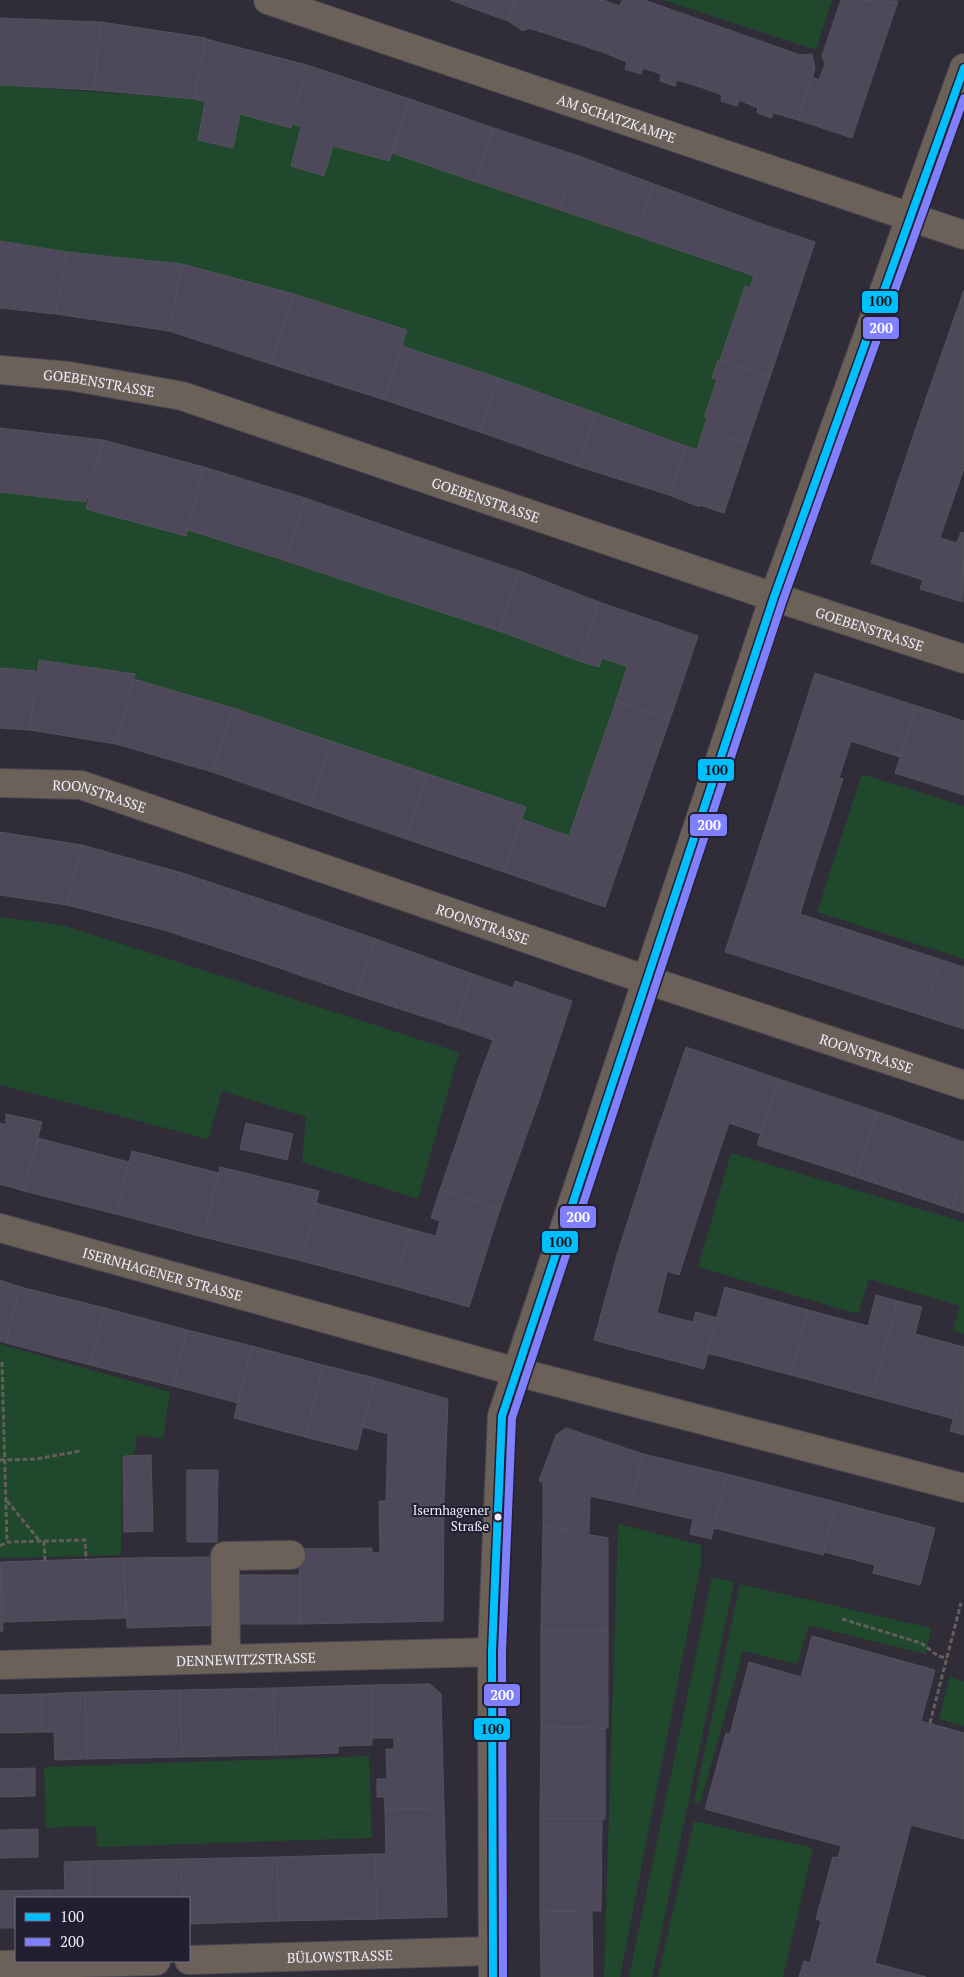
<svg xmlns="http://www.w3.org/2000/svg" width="964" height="1977" font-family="'PT Serif',serif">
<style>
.green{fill:#1f482c}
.building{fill:#4d495a;stroke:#54525b}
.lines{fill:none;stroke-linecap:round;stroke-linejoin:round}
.minor-casing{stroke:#4c4953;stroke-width:30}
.path{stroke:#655e5b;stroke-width:3;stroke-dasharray:5 2.5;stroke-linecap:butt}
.minor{stroke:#6b6159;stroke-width:28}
.bus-1-casing{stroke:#221f33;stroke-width:11}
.bus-2-casing{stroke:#221f33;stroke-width:11}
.bus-1{stroke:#00bfff;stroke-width:8}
.bus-2{stroke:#8080ff;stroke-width:8}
.bus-dot{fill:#efedfc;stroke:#221f33;stroke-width:2}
.labels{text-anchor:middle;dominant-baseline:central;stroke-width:4;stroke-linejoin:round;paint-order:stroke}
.bus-label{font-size:13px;fill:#efedfc;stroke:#221f33;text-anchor:end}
.street-label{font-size:14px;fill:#efedfc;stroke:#221f33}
.line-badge{stroke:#221f33;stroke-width:2}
.badge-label{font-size:14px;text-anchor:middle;font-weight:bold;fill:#fff}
.pale-badge-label{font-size:14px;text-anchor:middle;font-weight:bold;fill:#111}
</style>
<rect width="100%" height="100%" fill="#302d39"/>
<g class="green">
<polygon points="663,0 832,0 816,50"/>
<polygon points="0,85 194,99 205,102 198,140 232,147 240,114 292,123 301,127 292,166 324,176 333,146 389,161 392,153 754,276 750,288 745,286 720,360 718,360 712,378 717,380 704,417 707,418 697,450 402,346 406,330 294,294 182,264 67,252 0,241"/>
<polygon points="0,492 86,502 86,509 186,536 188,530 499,631 598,667 602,658 627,667 569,836 522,819 525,807 233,708 134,679 135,674 39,660 36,671 0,668"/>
<polygon points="862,774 964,806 964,959 817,912"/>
<polygon points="0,917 62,925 459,1052 418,1199 302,1162 306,1117 222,1091 208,1139 0,1085"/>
<polygon points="731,1153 964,1222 964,1334 953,1330 960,1306 869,1279 858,1314 698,1267"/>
<polygon points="0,1344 170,1392 163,1439 137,1435 134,1455 122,1455 121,1555 0,1558"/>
<polygon points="618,1524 701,1545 701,1563 620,1977 604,1977"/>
<polygon points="712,1577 734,1582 652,1977 629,1977"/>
<polygon points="740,1584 931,1628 926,1654 809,1625 797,1664 743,1651 700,1804 694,1802"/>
<polygon points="950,1677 964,1681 964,1726 939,1719"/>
<polygon points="369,1756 372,1838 97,1847 96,1826 46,1828 44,1767"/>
<polygon points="694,1821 813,1848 783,1977 658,1977"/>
</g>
<g class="building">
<polygon points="450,0 515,0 508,21"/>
<polygon points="515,0 603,0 620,6 605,53 529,28 523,31 508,21"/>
<polygon points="622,0 644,0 721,27 700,87 677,80 675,86 660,81 661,74 643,68 641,74 625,69 627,62 605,53"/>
<polygon points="841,0 898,1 852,138 798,120 812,77 819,80 825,64 822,56"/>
<polygon points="0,18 101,22 94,90 0,85"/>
<polygon points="101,22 206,38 194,99 94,90"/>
<polygon points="721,27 800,55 812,54 815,69 798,120 774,113 771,118 757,113 758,108 739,100 737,106 721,101 722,95 700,87"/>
<polygon points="206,39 307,65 291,128 240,114 233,148 198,140 205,102 194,99"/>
<polygon points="307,65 410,99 389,161 333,146 324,176 291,166 301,127 292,123"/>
<polygon points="410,99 494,128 476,182 392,153"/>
<polygon points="494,128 579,156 560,210 476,182"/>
<polygon points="579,156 654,184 637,236 560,210"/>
<polygon points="654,184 759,223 743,272 637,236"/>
<polygon points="759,223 815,242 770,377 720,360 745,286 750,288 754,276 743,272"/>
<polygon points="0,241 67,252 56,314 0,308"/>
<polygon points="67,252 182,264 169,331 56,314"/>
<polygon points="182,264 294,294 271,364 169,331"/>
<polygon points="964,290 964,403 929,390"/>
<polygon points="294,294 407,330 385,400 271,364"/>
<polygon points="402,346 499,378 480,432 385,400"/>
<polygon points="718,360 770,377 747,444 703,430 707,418 704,417 717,380 712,378"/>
<polygon points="499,378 596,413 577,466 480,432"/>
<polygon points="929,390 964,403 964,468 951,506 896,487"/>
<polygon points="596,413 686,446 669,495 577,466"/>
<polygon points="0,428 103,440 86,502 0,492"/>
<polygon points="703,430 747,444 724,513 700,505 700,507 669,495 686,446 697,450"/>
<polygon points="103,440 204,467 186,536 86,509"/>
<polygon points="204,467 305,498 286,561 188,530"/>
<polygon points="896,487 951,506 940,538 957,543 961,532 964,533 963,602 920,589 923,580 871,563"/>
<polygon points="305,498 403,532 382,593 286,561"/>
<polygon points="403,532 519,571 499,631 382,593"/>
<polygon points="519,571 599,602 579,661 499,631"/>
<polygon points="599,602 698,636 670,719 616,701 627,667 602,658 599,667 579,661"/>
<polygon points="39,660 135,674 116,744 30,730"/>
<polygon points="0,668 36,671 30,730 0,728"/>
<polygon points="815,673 917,706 900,757 851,741 839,778 787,761"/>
<polygon points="134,679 233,708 212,772 116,744"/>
<polygon points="616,701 670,719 636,816 582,798"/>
<polygon points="917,706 964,721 964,795 895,773"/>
<polygon points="233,708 331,741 310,806 212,772"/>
<polygon points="331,741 428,774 406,839 310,806"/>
<polygon points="787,761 843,779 812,875 756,857"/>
<polygon points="428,774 526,807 504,872 406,839"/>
<polygon points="582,798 636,816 605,907 504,872 522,819 569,836"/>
<polygon points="0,832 82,845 67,905 0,895"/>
<polygon points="82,845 182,873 164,930 67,905"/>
<polygon points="756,857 812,875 800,914 846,929 828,985 725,952"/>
<polygon points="182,873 281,906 262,962 164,930"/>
<polygon points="281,906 376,939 357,995 262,962"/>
<polygon points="846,929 942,960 924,1016 828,985"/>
<polygon points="376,939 473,974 455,1027 357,995"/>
<polygon points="942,960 964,967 964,1029 924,1016"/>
<polygon points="473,974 513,988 515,981 572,1001 538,1103 477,1082 493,1040 455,1027"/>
<polygon points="686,1047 779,1079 761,1134 729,1123 713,1170 651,1149"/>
<polygon points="779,1079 878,1112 856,1177 757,1145"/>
<polygon points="477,1082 538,1103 500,1209 440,1190"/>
<polygon points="878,1112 964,1142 964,1174 952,1209 856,1177"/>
<polygon points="6,1114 42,1122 24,1191 0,1184 0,1123 6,1125"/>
<polygon points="246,1123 293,1134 287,1160 240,1149"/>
<polygon points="38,1138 129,1162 116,1214 24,1191"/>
<polygon points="651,1149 713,1170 679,1275 617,1255"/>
<polygon points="132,1151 219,1173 203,1237 116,1214"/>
<polygon points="220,1167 319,1191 302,1261 203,1237"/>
<polygon points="964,1174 964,1213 952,1209"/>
<polygon points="440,1190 500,1209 469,1307 395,1286 410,1229 436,1236 440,1221 431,1218"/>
<polygon points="316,1203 410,1229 395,1286 302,1261"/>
<polygon points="617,1255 667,1272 657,1313 693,1322 696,1312 717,1318 704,1369 594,1340"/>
<polygon points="0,1280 20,1287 6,1343 0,1341"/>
<polygon points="20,1287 105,1308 90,1365 6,1343"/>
<polygon points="725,1287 808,1310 791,1375 707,1353"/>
<polygon points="876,1295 897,1301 872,1397 791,1375 808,1310 868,1326"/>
<polygon points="897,1301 922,1307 915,1334 964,1347 964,1381 954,1419 872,1397"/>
<polygon points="105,1308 187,1330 173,1386 90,1365"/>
<polygon points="187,1330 252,1346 238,1403 173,1386"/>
<polygon points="252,1346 323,1365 305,1437 234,1418"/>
<polygon points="323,1365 375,1378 357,1450 305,1437"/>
<polygon points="375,1378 448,1399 444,1501 386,1501 388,1434 363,1427"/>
<polygon points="964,1381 964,1435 950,1431"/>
<polygon points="566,1428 643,1454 631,1505 590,1496 589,1533 543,1526 543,1482 539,1481 556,1435"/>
<polygon points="643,1454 727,1474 711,1539 690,1534 693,1519 631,1505"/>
<polygon points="151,1455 153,1531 124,1532 123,1456"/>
<polygon points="187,1470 218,1470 217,1542 187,1542"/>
<polygon points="727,1474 836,1502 823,1555 714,1528"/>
<polygon points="379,1501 444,1501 443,1621 300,1624 299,1549 372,1548 372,1553 380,1553"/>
<polygon points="836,1502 935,1528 920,1585 873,1573 875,1565 824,1552"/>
<polygon points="543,1526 608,1538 608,1631 541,1631"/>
<polygon points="218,1557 220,1625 127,1628 124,1558"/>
<polygon points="124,1558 126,1618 3,1622 1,1562"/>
<polygon points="0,1562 3,1631 0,1631"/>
<polygon points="229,1575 300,1575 300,1624 230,1624"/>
<polygon points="541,1631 608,1631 608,1728 541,1727"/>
<polygon points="812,1636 935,1670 921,1721 964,1733 964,1839 911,1825 875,1963 926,1977 799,1977 804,1961 810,1963 821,1921 816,1919 833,1857 838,1858 841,1846 705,1809 726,1733 730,1734 749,1662 801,1677"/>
<polygon points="430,1684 441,1694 444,1808 385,1809 384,1797 377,1797 377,1779 387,1779 386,1749 394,1749 394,1738 372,1738 371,1685"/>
<polygon points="371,1685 372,1745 338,1746 338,1753 275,1755 274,1688"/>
<polygon points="274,1688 275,1755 182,1757 180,1690"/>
<polygon points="180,1690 182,1757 87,1759 85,1692"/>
<polygon points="85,1692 87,1759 55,1760 54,1732 42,1732 41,1694"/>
<polygon points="41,1694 42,1732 0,1733 0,1695"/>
<polygon points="541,1727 605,1728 605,1819 540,1819"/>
<polygon points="35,1768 35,1796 0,1797 0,1769"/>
<polygon points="444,1808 447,1917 377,1919 375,1854 386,1854 385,1809"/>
<polygon points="540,1819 602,1819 601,1911 540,1911"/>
<polygon points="38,1829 38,1857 0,1858 0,1830"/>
<polygon points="375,1854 377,1919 279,1921 277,1857"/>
<polygon points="277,1857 279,1921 189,1924 189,1898 182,1898 181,1859"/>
<polygon points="181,1859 182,1898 90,1898 89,1861"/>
<polygon points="89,1861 90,1898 49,1898 49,1890 65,1890 64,1862"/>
<polygon points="49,1890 49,1898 16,1898 16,1928 0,1928 0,1891"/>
<polygon points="540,1911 592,1912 593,1977 541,1977"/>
</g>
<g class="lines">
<defs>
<g id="minor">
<path id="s1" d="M 268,0 L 964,235"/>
<path id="s2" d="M 0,370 L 69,376 L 182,396 L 774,597 L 964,659"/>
<path id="s3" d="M 0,783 L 81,785 L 647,980 L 964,1085"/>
<path id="s4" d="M 0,1228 L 517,1372 L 964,1488"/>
<polyline points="226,1659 225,1556 291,1555"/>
<path id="s5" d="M 0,1665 L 492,1652"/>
<path id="s6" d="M 189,1960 L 492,1951"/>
<polyline points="0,1965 156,1961"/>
<polyline points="493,1977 492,1652 502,1416 774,597 964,68"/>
</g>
</defs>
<use href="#minor" class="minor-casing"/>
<g class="path">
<polyline points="2,1362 7,1542"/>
<polyline points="0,1460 36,1459 80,1451"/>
<polyline points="7,1501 39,1540"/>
<polyline points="44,1541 45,1561"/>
<polyline points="0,1546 7,1542 85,1540 86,1560"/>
<polyline points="842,1619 921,1643 938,1656 947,1658"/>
<polyline points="930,1723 961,1603"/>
</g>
<use href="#minor" class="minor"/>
<defs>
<polyline id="bus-1" points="493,1977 492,1652 502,1416 774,597 964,68"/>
<polyline id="bus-2" points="503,1977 502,1652 512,1418 783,600 964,98"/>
</defs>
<use href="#bus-1" class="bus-1-casing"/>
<use href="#bus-2" class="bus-2-casing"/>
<use href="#bus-1" class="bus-1"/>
<use href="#bus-2" class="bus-2"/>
</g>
<circle class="bus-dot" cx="498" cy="1517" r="4.5"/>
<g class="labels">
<g class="bus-label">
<text x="489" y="1510">Isernhagener<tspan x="489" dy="16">Straße</tspan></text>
</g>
<g class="street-label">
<text stroke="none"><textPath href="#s1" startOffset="368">AM SCHATZKAMPE</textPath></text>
<text stroke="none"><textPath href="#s2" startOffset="100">GOEBENSTRASSE</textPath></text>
<text stroke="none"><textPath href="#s2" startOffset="505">GOEBENSTRASSE</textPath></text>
<text stroke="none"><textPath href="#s2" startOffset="910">GOEBENSTRASSE</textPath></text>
<text stroke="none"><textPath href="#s3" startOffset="101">ROONSTRASSE</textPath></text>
<text stroke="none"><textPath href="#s3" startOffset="506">ROONSTRASSE</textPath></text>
<text stroke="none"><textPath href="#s3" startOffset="911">ROONSTRASSE</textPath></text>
<text stroke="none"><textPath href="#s4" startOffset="169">ISERNHAGENER STRASSE</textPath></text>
<text stroke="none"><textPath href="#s5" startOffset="246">DENNEWITZSTRASSE</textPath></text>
<text stroke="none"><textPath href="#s6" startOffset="151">BÜLOWSTRASSE</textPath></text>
</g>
</g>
<g class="line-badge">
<rect x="861" y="290" width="38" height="24" rx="5" fill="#00bfff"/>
<rect x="862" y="316" width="38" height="24" rx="5" fill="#8080ff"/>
<rect x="697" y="758" width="38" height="24" rx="5" fill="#00bfff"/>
<rect x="689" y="813" width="39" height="24" rx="5" fill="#8080ff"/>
<rect x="559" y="1205" width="38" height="24" rx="5" fill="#8080ff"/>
<rect x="541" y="1230" width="38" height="24" rx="5" fill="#00bfff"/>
<rect x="483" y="1683" width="38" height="24" rx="5" fill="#8080ff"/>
<rect x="473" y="1717" width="38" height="24" rx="5" fill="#00bfff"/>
</g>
<g class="badge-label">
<text x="881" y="333">200</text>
<text x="709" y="830">200</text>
<text x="578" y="1222">200</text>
<text x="502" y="1700">200</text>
</g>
<g class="pale-badge-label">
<text x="880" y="306">100</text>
<text x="716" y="775">100</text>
<text x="560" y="1247">100</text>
<text x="492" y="1734">100</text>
</g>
<rect x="15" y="1897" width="175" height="65" fill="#221f33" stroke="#747183"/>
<rect x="25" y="1913" width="25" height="8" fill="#00bfff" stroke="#747183"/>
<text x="60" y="1922" font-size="15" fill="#efedfc">100</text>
<rect x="25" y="1938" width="25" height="8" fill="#8080ff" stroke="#747183"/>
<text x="60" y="1947" font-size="15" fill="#efedfc">200</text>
</svg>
